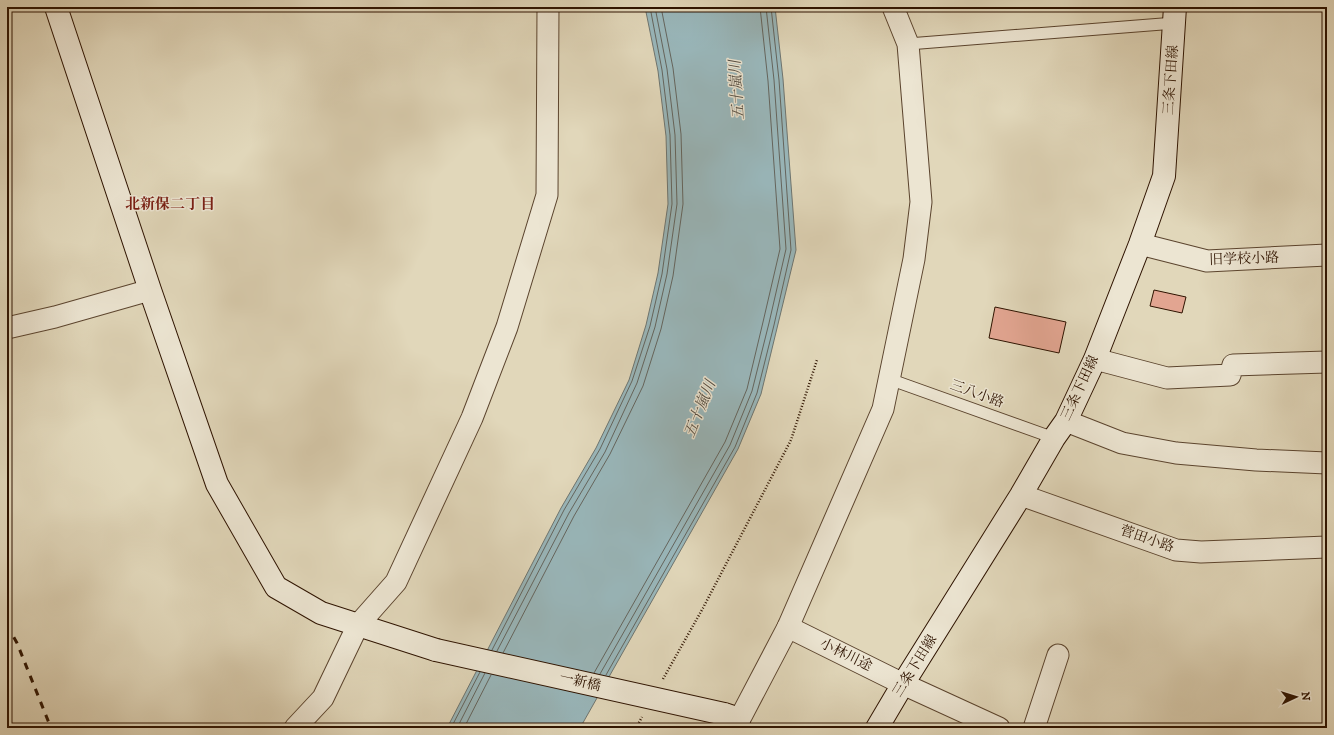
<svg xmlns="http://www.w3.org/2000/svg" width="1334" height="735" font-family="'IM FELL DW Pica','Noto Serif JP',serif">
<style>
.water{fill:#99b7bb;stroke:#6e7570}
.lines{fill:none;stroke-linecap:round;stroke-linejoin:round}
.shore{stroke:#64655e;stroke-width:1}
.building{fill:#e2a591;stroke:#2e1300}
.lane-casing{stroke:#5b442e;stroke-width:13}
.street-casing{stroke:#5b442e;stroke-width:23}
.secondary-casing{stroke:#2e1300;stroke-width:24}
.path{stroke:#2e1300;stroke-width:2.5;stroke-dasharray:1 2;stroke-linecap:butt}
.lane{stroke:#ece5d2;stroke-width:11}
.street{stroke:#ece5d2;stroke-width:21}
.secondary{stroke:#ece5d2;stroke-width:22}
.rail{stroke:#2e1300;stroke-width:3;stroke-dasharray:7 7;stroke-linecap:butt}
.secondary-bridge-casing{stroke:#2e1300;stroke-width:24;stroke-linecap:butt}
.secondary-bridge{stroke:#ece5d2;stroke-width:22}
.labels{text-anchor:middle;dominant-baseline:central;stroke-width:3;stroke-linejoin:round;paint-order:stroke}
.street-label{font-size:14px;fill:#2e1300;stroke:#ece5d2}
.water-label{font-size:15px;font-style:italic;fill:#534c41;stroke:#ece5d2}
.neighbourhood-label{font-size:15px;font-weight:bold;fill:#7a1f14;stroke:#ece5d2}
</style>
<rect width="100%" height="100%" fill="#e1d7ba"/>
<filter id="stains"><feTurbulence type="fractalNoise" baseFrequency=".005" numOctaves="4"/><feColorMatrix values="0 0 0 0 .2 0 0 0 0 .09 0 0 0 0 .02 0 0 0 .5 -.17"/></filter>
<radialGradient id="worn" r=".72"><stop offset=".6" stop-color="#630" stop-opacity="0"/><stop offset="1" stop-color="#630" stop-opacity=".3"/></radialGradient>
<polygon class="water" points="645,7 775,7 783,79 796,250 761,394 738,449 580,728 447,728 561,508 596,448 629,380 646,325 658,273 668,204 666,136 658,71"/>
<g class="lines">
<g class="shore">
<polyline points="492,650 564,510 600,449 632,381 650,326 662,274 672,204 670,135 662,70 650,7"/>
<polyline points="497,651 569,513 605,452 637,383 655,327 667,274 677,204 675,135 667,69 655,7"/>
<polyline points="503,653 574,516 610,454 643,386 661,329 673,276 683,204 681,134 673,68 661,7"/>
<polyline points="594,673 725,442 747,389 763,322 780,249 768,81 760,7"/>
<polyline points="600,674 730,445 752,391 769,323 786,249 774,80 766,7"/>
<polyline points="606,675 735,447 757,393 774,325 791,250 779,80 771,7"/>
<polyline points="451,728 480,672"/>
<polyline points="457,728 485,673"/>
<polyline points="464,728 491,675"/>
</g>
</g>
<g class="building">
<polygon points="1154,290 1186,297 1182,313 1150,306"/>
<polygon points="995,307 1066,322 1059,353 989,338"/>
</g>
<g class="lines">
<defs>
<g id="lane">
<polyline points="908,44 1175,23"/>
<polyline points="889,379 1054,438"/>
</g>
<g id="street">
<polyline points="1140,244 1207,261 1327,255"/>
<polyline points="7,328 55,317 150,290"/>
<polyline points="1095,359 1167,378 1230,375 1233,365 1327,362"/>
<polyline points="1066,421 1122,443 1176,453 1256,460 1327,463"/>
<polyline points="1021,495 1176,550 1201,552 1327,547"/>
<polyline points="788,627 903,684 999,728"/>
<polyline points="295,728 323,698 358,625 396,582 472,418 507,327 547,195 548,7"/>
<polyline points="735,728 788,627 883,409 914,259 921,202 908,44 893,7"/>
<polyline points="1034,728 1058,655"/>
</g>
<g id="secondary">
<polyline points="56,7 150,290 217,484 276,587 321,613 436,650"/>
<polyline points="724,714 739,719"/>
<polyline points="877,728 903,684 1021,495 1054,438 1066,421 1095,359 1140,244 1164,176 1175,7"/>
</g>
</defs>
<use href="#lane" class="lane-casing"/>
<use href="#street" class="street-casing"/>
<use href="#secondary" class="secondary-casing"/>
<g class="path">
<polyline points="663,679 703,608 791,440 817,360"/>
<polyline points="636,728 642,717"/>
</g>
<use href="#lane" class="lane"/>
<use href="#street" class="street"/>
<use href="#secondary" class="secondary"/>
<g class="rail">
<polyline points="7,625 17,643 51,728"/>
<polyline points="7,724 9,728"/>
</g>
<defs>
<polyline id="secondary-bridge" points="436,650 724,714"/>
</defs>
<use href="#secondary-bridge" class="secondary-bridge-casing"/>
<use href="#secondary-bridge" class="secondary-bridge"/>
</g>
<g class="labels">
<g class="street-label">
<text transform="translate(1171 80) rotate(-86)">三条下田線</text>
<text transform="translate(1244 259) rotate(-2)">旧学校小路</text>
<text transform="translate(1080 388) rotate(-65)">三条下田線</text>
<text transform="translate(977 394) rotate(20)">三八小路</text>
<text transform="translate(1147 539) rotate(19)">菅田小路</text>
<text transform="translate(846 655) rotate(26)">小林川途</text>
<text transform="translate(915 666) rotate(-58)">三条下田線</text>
<text transform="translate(580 682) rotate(13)">一新橋</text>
</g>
<g class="water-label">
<text transform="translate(737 90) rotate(-94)">五十嵐川</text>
<text transform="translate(700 409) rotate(-68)">五十嵐川</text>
</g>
<g class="neighbourhood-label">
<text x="170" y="204">北新保二丁目</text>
</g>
</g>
<rect width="1334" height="735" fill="none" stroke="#e1d7ba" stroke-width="24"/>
<rect x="8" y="8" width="1318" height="719" fill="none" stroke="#2e1300" stroke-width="2"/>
<rect x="12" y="12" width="1310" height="711" fill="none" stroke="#2e1300"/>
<g transform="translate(1296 697) rotate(86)" stroke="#ece5d2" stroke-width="3" paint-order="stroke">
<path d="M0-3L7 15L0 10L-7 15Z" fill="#2e1300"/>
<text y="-6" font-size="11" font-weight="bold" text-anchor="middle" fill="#2e1300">N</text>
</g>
<rect width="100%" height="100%" filter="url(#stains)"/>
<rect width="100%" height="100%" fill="url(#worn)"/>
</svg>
